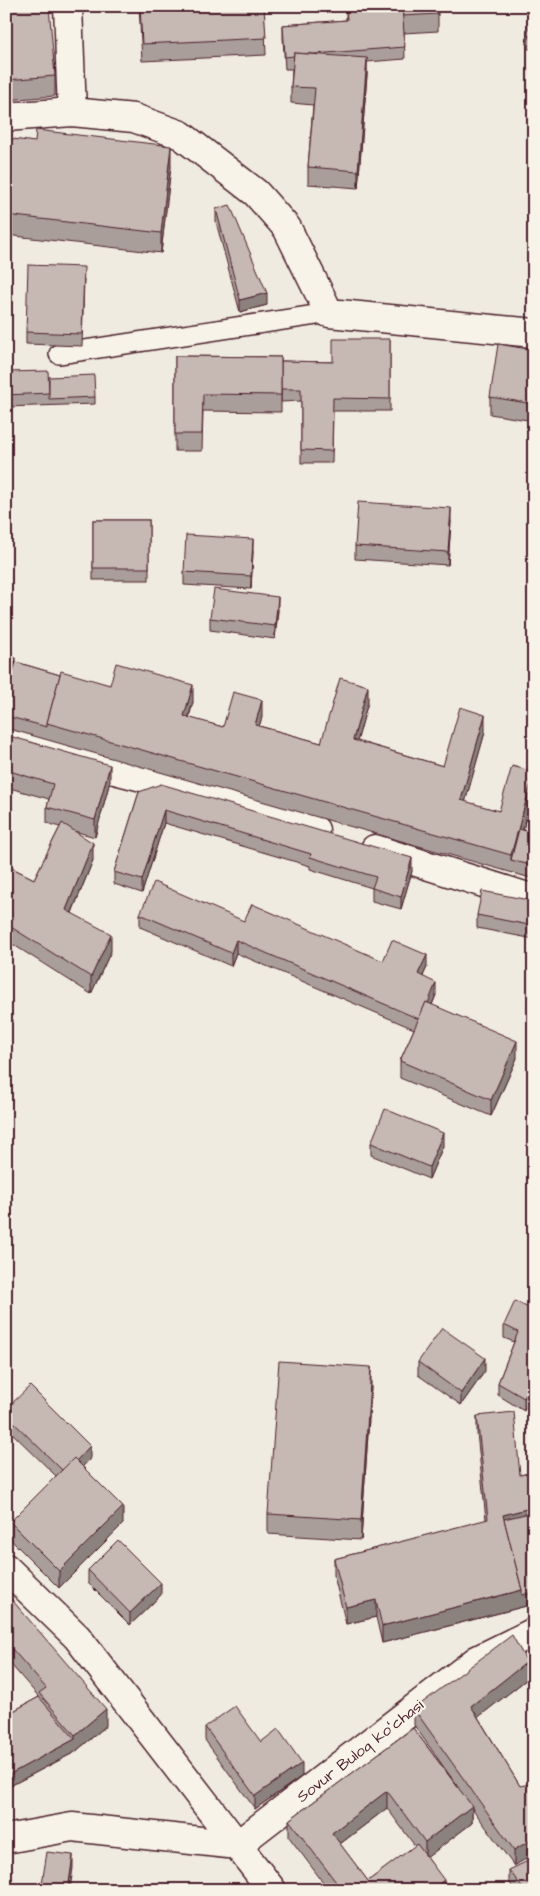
<svg xmlns="http://www.w3.org/2000/svg" width="540" height="1896" font-family="'Architects Daughter',sans-serif">
<style>
.lines{fill:none;stroke-linecap:round;stroke-linejoin:round}
.service-casing{stroke:#4a1f2b;stroke-width:22}
.minor-casing{stroke:#4a1f2b;stroke-width:31}
.service{stroke:#f7f3e8;stroke-width:19}
.minor{stroke:#f7f3e8;stroke-width:28}
.wall{fill:#aa9e9a;stroke:#4a1f2b;fill-rule:evenodd}
.shaded-wall{fill:#8b817d;stroke:#4a1f2b}
.building{fill:#c6b8b3;stroke:#4a1f2b}
.labels{text-anchor:middle;dominant-baseline:central;stroke-width:4.5;stroke-linejoin:round;paint-order:stroke}
.street-label{font-size:16px;fill:#4a1f2b;stroke:#f7f3e8}
</style>
<rect width="100%" height="100%" fill="#f0ebe0"/>
<filter id="ink" filterUnits="userSpaceOnUse"><feTurbulence type="fractalNoise" baseFrequency=".02" numOctaves="2"/><feDisplacementMap in="SourceGraphic" scale="10" xChannelSelector="R" yChannelSelector="G"/><feConvolveMatrix kernelMatrix="1 2 1 2 8 2 1 2 1" color-interpolation-filters="sRGB"/></filter>
<g filter="url(#ink)">
<g class="lines">
<defs>
<polyline id="service" points="59,354 329,313"/>
<g id="minor">
<polyline points="68,6 72,112"/>
<polyline points="6,117 72,112 134,118 181,135 256,193 287,228 329,313 534,333"/>
<polyline points="6,742 169,784 315,830"/>
<polyline points="375,849 534,899"/>
<polyline points="6,1568 77,1637 272,1890"/>
<polyline points="6,1839 72,1827 237,1845"/>
<polyline points="237,1845 477,1660 534,1632"/>
</g>
</defs>
<use href="#service" class="service-casing"/>
<use href="#minor" class="minor-casing"/>
<use href="#service" class="service"/>
<use href="#minor" class="minor"/>
</g>
<g class="wall">
<polygon points="6,6 55,76 55,96 6,100"/>
<polygon points="139,6 264,6 266,55 142,61"/>
<polygon points="346,6 438,14 438,31 404,33 405,59 367,62 367,75 358,188 308,184 308,167 313,105 291,103 291,87 292,69 285,69 283,38 283,25 346,20"/>
<polygon points="529,6 534,6 534,49 528,49"/>
<polygon points="6,138 171,166 161,253 6,235"/>
<polygon points="216,209 267,305 240,312 216,222"/>
<polygon points="84,279 82,346 26,344 26,332"/>
<polygon points="390,339 390,411 333,411 332,463 301,463 301,401 281,402 281,361 333,362"/>
<polygon points="534,350 534,421 490,414 490,397"/>
<polygon points="175,356 281,357 281,412 203,411 202,451 175,451"/>
<polygon points="6,372 49,377 95,397 95,404 6,407"/>
<rect x="93" y="520" width="56" height="60"/>
<polygon points="451,521 448,565 355,559 355,546"/>
<polygon points="253,551 251,589 184,585 184,572"/>
<polygon points="278,610 275,639 210,630 210,618"/>
<polygon points="6,655 16,662 60,675 193,702 189,718 223,727 262,717 259,726 321,743 368,702 357,741 443,766 485,732 465,802 499,811 534,772 534,791 523,830 534,833 534,879 6,728"/>
<polygon points="6,735 110,781 95,837 74,831 93,860 72,913 111,951 91,994 6,940 6,865 34,879 60,827 47,823 47,807 49,799 6,787"/>
<polygon points="139,792 412,871 401,909 372,901 372,888 310,869 310,866 164,823 142,893 114,884 114,872"/>
<polygon points="534,901 534,939 477,928 477,915"/>
<polygon points="140,914 244,921 383,961 427,967 423,976 436,995 432,1005 517,1058 491,1116 400,1078 400,1061 414,1029 236,953 231,966 140,927"/>
<polygon points="371,1143 443,1146 429,1179 371,1155"/>
<polygon points="534,1311 534,1390 524,1411 498,1395 498,1383 514,1342 504,1338 504,1325"/>
<polygon points="418,1362 485,1371 461,1405 418,1375"/>
<polygon points="371,1387 361,1540 268,1534 268,1514"/>
<polygon points="6,1409 90,1459 82,1467 123,1524 59,1588 10,1539 10,1522 56,1476 6,1427"/>
<polygon points="477,1416 520,1475 534,1472 534,1604 382,1643 376,1617 346,1624 334,1576 334,1559 486,1520 477,1433"/>
<polygon points="88,1570 161,1595 130,1625 88,1583"/>
<polygon points="6,1593 106,1726 75,1752 10,1786 6,1779 6,1715 39,1697 6,1659"/>
<path d="M 527,1679 L 478,1717 L 520,1786 L 514,1866 L 472,1808 L 472,1823 L 427,1857 L 449,1890 L 329,1890 L 289,1837 L 289,1820 L 413,1728 L 458,1787 L 414,1725 L 414,1709 ZM 387,1808 L 415,1846 L 368,1881 L 340,1844 Z"/>
<polygon points="205,1727 261,1742 302,1776 255,1809 205,1740"/>
<polygon points="509,1870 534,1890 515,1890 509,1882"/>
</g>
<g class="shaded-wall">
<polygon points="367,58 367,75 358,188 358,171"/>
<polygon points="171,146 171,166 161,253 161,233"/>
<polygon points="267,293 267,305 240,312 240,300"/>
<polygon points="451,508 451,521 448,565 448,552"/>
<polygon points="253,539 253,551 251,589 251,576"/>
<polygon points="278,597 278,610 275,639 275,626"/>
<polygon points="16,658 16,675 6,707 6,690"/>
<polygon points="193,685 193,702 184,733 184,716"/>
<polygon points="368,686 368,702 353,757 353,740"/>
<polygon points="262,700 262,717 255,741 255,725"/>
<polygon points="485,715 485,732 461,817 461,800"/>
<polygon points="110,765 110,781 95,837 95,820"/>
<polygon points="534,774 534,791 514,861 511,860 511,855"/>
<polygon points="164,810 164,823 142,893 142,880"/>
<polygon points="93,843 93,860 66,927 66,910"/>
<polygon points="412,858 412,871 401,909 401,897"/>
<polygon points="111,934 111,951 91,994 91,977"/>
<polygon points="236,940 236,953 231,966 231,953"/>
<polygon points="427,955 427,967 418,987 418,974"/>
<polygon points="436,983 436,995 420,1032 420,1019"/>
<polygon points="517,1041 517,1058 491,1116 491,1100"/>
<polygon points="443,1133 443,1146 429,1179 429,1167"/>
<polygon points="485,1358 485,1371 461,1405 461,1393"/>
<polygon points="371,1367 371,1387 361,1540 361,1520"/>
<polygon points="534,1378 534,1390 524,1411 524,1398"/>
<polygon points="90,1446 90,1459 65,1485 65,1472"/>
<polygon points="123,1507 123,1524 59,1588 59,1571"/>
<polygon points="534,1507 534,1524 506,1531 503,1515"/>
<polygon points="161,1583 161,1595 130,1625 130,1613"/>
<polygon points="522,1590 534,1592 534,1604 382,1643 382,1626"/>
<polygon points="376,1600 376,1617 346,1624 346,1607"/>
<polygon points="527,1662 527,1679 471,1723 471,1706"/>
<polygon points="106,1709 106,1726 75,1752 10,1786 10,1774 75,1739 75,1735"/>
<polygon points="302,1763 302,1776 255,1809 255,1796"/>
<polygon points="387,1791 387,1808 332,1850 332,1833"/>
<polygon points="472,1806 472,1823 425,1859 425,1842"/>
<polygon points="534,1838 534,1854 514,1866 514,1850"/>
<polygon points="73,1855 73,1868 70,1890 68,1890"/>
<polygon points="444,1880 444,1890 431,1890"/>
</g>
<g class="building">
<polygon points="6,6 49,6 55,76 6,80"/>
<polygon points="140,6 264,6 266,38 142,44"/>
<polygon points="346,6 402,6 405,47 314,54 294,53 294,56 285,57 283,25 347,20"/>
<polygon points="402,6 438,6 438,14 403,16"/>
<polygon points="529,6 534,6 534,36 528,36"/>
<polygon points="294,53 367,58 358,171 308,167 315,88 291,87"/>
<polygon points="36,130 171,146 161,233 6,215 6,138 35,142"/>
<polygon points="230,205 267,293 240,300 216,209"/>
<polygon points="28,265 84,267 82,334 26,332"/>
<polygon points="333,339 390,339 390,399 333,398 332,451 301,450 301,389 281,389 281,361 333,362"/>
<polygon points="498,344 534,350 534,404 490,397"/>
<polygon points="175,356 281,357 281,395 203,394 202,434 175,434"/>
<polygon points="48,371 49,393 6,395 6,372"/>
<polygon points="94,375 95,397 49,399 49,377"/>
<polygon points="358,502 451,508 448,552 355,546"/>
<rect x="93" y="520" width="56" height="48"/>
<polygon points="186,535 253,539 251,576 184,572"/>
<polygon points="214,589 278,597 275,626 210,618"/>
<polygon points="6,655 16,658 6,690"/>
<polygon points="16,662 60,675 47,723 47,727 6,716 6,695"/>
<polygon points="116,663 193,685 184,716 223,727 233,692 262,700 255,725 321,743 340,678 368,686 353,740 443,766 460,707 485,715 461,800 499,811 512,766 534,772 511,855 47,723 61,671 110,685"/>
<polygon points="6,735 110,765 95,820 47,807 53,784 6,770"/>
<polygon points="161,784 412,858 401,897 372,888 376,877 310,857 311,854 164,810 142,880 114,872 139,792"/>
<polygon points="62,823 93,843 66,910 111,934 91,977 6,924 6,865 34,879"/>
<polygon points="519,829 534,833 534,866 511,860"/>
<polygon points="154,882 244,921 252,904 383,961 392,940 427,955 418,974 436,983 428,1003 426,1002 419,1019 236,940 231,953 140,914"/>
<polygon points="482,891 534,901 534,926 477,915"/>
<polygon points="426,1002 517,1041 491,1100 400,1061"/>
<polygon points="385,1109 443,1133 429,1167 371,1143"/>
<polygon points="515,1301 534,1311 534,1378 524,1398 498,1383 518,1332 504,1325"/>
<polygon points="442,1328 485,1358 461,1393 418,1362"/>
<polygon points="279,1361 371,1367 361,1520 268,1514"/>
<polygon points="30,1386 90,1446 76,1461 74,1458 62,1470 6,1415 6,1409"/>
<polygon points="514,1412 520,1475 534,1472 534,1507 503,1515 522,1590 382,1626 376,1600 346,1607 334,1559 488,1519 477,1416"/>
<polygon points="74,1458 123,1507 59,1571 10,1522"/>
<polygon points="534,1512 534,1592 522,1595 522,1590 504,1519"/>
<polygon points="118,1540 161,1583 130,1613 88,1570"/>
<polygon points="6,1593 106,1709 75,1735 39,1693 46,1688 6,1642"/>
<polygon points="512,1635 527,1662 471,1706 520,1786 534,1783 534,1838 514,1850 414,1709"/>
<polygon points="39,1697 75,1739 10,1774 6,1766 6,1715"/>
<polygon points="235,1706 261,1742 278,1729 302,1763 255,1796 205,1727"/>
<polygon points="413,1728 472,1806 425,1842 387,1791 332,1833 368,1881 417,1844 444,1880 431,1890 342,1890 289,1820"/>
<polygon points="47,1852 73,1855 68,1890 41,1890"/>
<polygon points="534,1858 534,1890 524,1890 509,1870"/>
<polygon points="444,1884 449,1890 437,1890"/>
</g>
</g>
<g class="labels">
<g class="street-label">
<text transform="translate(360 1751) rotate(-38)">Sovur Buloq koʻchasi</text>
</g>
</g>
<rect width="540" height="1896" fill="none" stroke="#f7f3e8" stroke-width="25"/>
<rect x="12" y="12" width="515" height="1871" fill="none" stroke="#4a1f2b" stroke-width="2" filter="url(#ink)"/>
</svg>
